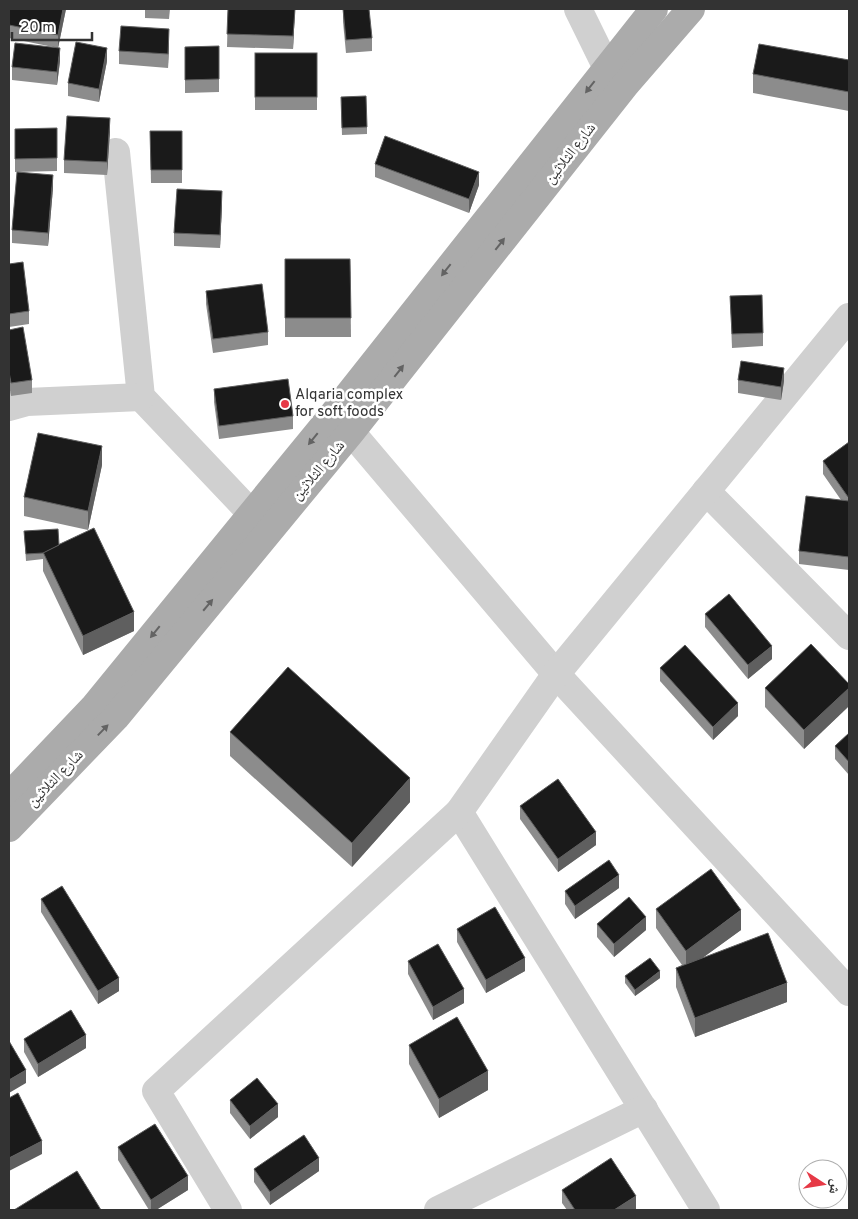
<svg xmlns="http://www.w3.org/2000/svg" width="858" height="1219" font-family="Overpass,'Noto Naskh Arabic',sans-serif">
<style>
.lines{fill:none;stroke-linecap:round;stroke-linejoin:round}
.minor{stroke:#d0d0d0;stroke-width:28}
.major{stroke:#ababab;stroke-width:28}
.wall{fill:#8c8c8c}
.shaded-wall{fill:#5f5f5f}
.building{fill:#1a1a1a;stroke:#5f5f5f}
.oneway{fill:#636363}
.poi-dot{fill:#e63946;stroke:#fff;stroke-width:2}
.labels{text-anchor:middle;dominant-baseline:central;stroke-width:5;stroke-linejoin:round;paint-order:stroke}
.street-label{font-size:15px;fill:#333;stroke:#fff}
.poi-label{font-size:15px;fill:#333;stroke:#fff;text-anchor:start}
</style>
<rect width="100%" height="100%" fill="#fff"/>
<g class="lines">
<g class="minor">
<polyline points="578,9 606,66"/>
<polyline points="116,152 141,397 252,514"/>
<polyline points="9,407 27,402 141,397"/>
<polyline points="332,418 351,432 556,674 849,992"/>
<polyline points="706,491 849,636"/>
<polyline points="459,812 706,1210"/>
<polyline points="228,1210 156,1091 459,812 556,674 849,317"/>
<polyline points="438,1210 644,1109"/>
</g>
<g class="major">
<polyline points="9,796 93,708 330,418 654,9"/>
<polyline points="9,828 116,717 351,432 626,84 691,9"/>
</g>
</g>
<g class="wall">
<polygon points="9,9 66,9 58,48 9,38"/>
<polygon points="145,9 170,9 169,19 145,18"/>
<polygon points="228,9 295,9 293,49 227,47"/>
<polygon points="343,9 372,38 372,51 346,53 343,22"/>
<polygon points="169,42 168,68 119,64 119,51"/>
<polygon points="219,46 219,92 185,93 185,47"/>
<rect x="255" y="53" width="62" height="57"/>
<polygon points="849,60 849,111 753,93 753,74"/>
<polygon points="60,61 57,85 12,80 12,67"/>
<polygon points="107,61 99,102 68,96 68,83"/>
<polygon points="341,104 367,127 367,134 342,135"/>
<polygon points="57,128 57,171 15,172 15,129"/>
<polygon points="110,131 107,175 64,173 64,160"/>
<polygon points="150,131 182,131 182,183 151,183"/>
<polygon points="375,164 479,185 469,213 375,177"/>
<polygon points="53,188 48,246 12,243 12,230"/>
<polygon points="222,204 220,248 174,246 174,233"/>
<polygon points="285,259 350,259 351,337 285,337"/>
<polygon points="9,264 29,311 29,324 9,327"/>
<polygon points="206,291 268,332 268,345 213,353 206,304"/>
<polygon points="730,296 763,333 763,346 732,348"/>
<polygon points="9,330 32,380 32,393 11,396 9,385"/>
<polygon points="738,380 784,381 781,400 738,393"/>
<polygon points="214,389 293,416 293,429 219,439 214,402"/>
<polygon points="849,442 849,570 799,564 799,551 841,500 823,474 823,461"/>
<polygon points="102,465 88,530 24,516 24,497"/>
<polygon points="24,531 59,545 134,631 83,655 43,571 43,559 26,561"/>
<polygon points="705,614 772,659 748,679 705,627"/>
<polygon points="660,668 738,716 713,740 660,681"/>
<polygon points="849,684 849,706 804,749 765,707 765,688"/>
<polygon points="230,732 410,802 352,867 230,756"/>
<polygon points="849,733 849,775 835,759 835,746"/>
<polygon points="520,806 596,845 558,872 520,819"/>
<polygon points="619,888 575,919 565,904 565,891"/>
<polygon points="41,899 119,991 98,1004 41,912"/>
<polygon points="656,909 741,930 702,958 787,1002 695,1037 676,987 676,968 682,965 656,928"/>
<polygon points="597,924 646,930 614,957 597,937"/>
<polygon points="457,929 525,971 486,993 457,942"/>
<polygon points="408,961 464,1003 433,1020 408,974"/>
<polygon points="625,976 660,978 635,996 625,983"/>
<polygon points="24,1039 86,1048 38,1077 24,1052"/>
<polygon points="409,1045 488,1090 439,1118 409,1064"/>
<polygon points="230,1100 278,1117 250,1139 230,1113"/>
<polygon points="118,1147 188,1190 156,1210 149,1210 118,1160"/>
<polygon points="254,1169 319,1171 270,1205 254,1182"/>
<polygon points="562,1190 636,1209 634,1210 567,1210 562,1203"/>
</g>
<g class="shaded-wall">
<polygon points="63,9 66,9 58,48 58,35"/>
<polygon points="295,9 293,49 293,36"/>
<polygon points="169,29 169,42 168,68 168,54"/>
<polygon points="60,48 60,61 57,85 57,72"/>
<polygon points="107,48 107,61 99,102 99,89"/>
<polygon points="110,118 110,131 107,175 107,162"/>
<polygon points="479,172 479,185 469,213 469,199"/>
<polygon points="53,175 53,188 48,246 48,233"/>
<polygon points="222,191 222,204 220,248 220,235"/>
<polygon points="784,368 784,381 781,400 781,387"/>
<polygon points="102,446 102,465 88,530 88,511"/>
<polygon points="134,612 134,631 83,655 83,636"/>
<polygon points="772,646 772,659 748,679 748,665"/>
<polygon points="849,688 849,706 804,749 804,730"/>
<polygon points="738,703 738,716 713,740 713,727"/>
<polygon points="410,778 410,802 352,867 352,843"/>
<polygon points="596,832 596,845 558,872 558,859"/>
<polygon points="619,875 619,888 575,919 575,906"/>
<polygon points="741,910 741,930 686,970 686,951"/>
<polygon points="646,917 646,930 614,957 614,944"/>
<polygon points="525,958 525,971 486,993 486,980"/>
<polygon points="660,971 660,978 635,996 635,990"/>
<polygon points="119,978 119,991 98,1004 98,991"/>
<polygon points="787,983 787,1002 695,1037 695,1018"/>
<polygon points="464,989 464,1003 433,1020 433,1007"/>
<polygon points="86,1035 86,1048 38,1077 38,1064"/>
<polygon points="26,1070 26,1083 9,1093 9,1080"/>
<polygon points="488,1071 488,1090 439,1118 439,1099"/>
<polygon points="278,1104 278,1117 250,1139 250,1126"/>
<polygon points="42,1141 42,1154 9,1171 9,1158"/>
<polygon points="319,1158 319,1171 270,1205 270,1192"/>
<polygon points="188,1176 188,1190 156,1210 151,1210 151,1200"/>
<polygon points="636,1196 636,1209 634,1210 614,1210"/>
</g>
<g class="building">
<polygon points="9,9 63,9 58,35 9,25"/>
<polygon points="228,9 295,9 293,36 227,34"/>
<polygon points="343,9 369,9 372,38 346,40"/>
<polygon points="121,26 169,29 168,54 119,51"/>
<polygon points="76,42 107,48 99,89 68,83"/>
<polygon points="15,43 60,48 57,72 12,67"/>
<polygon points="759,44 849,60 849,92 753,74"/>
<polygon points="219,46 219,79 185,80 185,47"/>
<rect x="255" y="53" width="62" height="44"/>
<polygon points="366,96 367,127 342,128 341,97"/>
<polygon points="67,116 110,118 107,162 64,160"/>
<polygon points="57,128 57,158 15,159 15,129"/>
<polygon points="150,131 182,131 182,170 151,170"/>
<polygon points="385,136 479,172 469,199 375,164"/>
<polygon points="17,172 53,175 48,233 12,230"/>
<polygon points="177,189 222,191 220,235 174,233"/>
<polygon points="285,259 350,259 351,318 285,318"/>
<polygon points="23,262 29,311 9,314 9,264"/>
<polygon points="262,284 268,332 213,339 206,291"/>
<polygon points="762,295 763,333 732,334 730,296"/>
<polygon points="23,327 32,380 11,383 9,372 9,330"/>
<polygon points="741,361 784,368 781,387 738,380"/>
<polygon points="288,379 293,416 219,426 214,389"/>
<polygon points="38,433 102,446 88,511 24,497"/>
<polygon points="849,442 849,496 848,497 823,461"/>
<polygon points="806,496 849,501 849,557 799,551"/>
<polygon points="94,528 134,612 83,636 43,552"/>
<polygon points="58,529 59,545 43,553 26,554 24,531"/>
<polygon points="729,594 772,646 748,665 705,614"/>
<polygon points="811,644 849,684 849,688 804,730 765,688"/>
<polygon points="685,645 738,703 713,727 660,668"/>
<polygon points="288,667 410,778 352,843 230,732"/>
<polygon points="849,733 849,762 835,746"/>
<polygon points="558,779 596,832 558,859 520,806"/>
<polygon points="609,860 619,875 575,906 565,891"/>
<polygon points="711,869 741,910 686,951 656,909"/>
<polygon points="62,886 119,978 98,991 41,899"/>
<polygon points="629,897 646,917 614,944 597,924"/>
<polygon points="495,907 525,958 486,980 457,929"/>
<polygon points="768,933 787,983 695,1018 676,968"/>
<polygon points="438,944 464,989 433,1007 408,961"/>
<polygon points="650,958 660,971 635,990 625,976"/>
<polygon points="71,1010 86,1035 38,1064 24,1039"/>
<polygon points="457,1017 488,1071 439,1099 409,1045"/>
<polygon points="9,1041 26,1070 9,1080"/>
<polygon points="257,1078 278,1104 250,1126 230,1100"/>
<polygon points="18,1093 42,1141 9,1158 9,1098"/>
<polygon points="155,1124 188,1176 151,1200 118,1147"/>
<polygon points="304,1135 319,1158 270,1192 254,1169"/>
<polygon points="611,1158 636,1196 614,1210 575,1210 562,1190"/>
<polygon points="77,1171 101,1210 14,1210"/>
</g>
<defs><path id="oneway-solid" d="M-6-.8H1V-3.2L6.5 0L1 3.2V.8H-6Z" transform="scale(1.25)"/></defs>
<g class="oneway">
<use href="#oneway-solid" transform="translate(590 87) rotate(128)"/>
<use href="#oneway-solid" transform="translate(500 244) rotate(-52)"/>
<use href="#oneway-solid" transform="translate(446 270) rotate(128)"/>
<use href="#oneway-solid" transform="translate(399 371) rotate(-52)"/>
<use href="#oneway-solid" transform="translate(313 439) rotate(129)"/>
<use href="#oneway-solid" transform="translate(208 605) rotate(-50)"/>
<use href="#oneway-solid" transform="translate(155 632) rotate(129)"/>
<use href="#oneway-solid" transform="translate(103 730) rotate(-46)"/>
</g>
<circle class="poi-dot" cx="285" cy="404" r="5"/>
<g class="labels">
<g class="street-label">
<text transform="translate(571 154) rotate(-52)">شارع الثلاثين</text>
<text transform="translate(319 471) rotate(-50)">شارع الثلاثين</text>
<text transform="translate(56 779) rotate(-46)">شارع الثلاثين</text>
</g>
<g class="poi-label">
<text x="295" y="395">Alqaria complex<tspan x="295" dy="17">for soft foods</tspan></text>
</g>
</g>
<rect width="858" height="1219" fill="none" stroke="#333333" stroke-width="20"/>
<g transform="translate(823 1184) rotate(102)"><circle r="24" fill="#ffffff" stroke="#adadad"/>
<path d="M0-4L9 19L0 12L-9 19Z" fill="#e63946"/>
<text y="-8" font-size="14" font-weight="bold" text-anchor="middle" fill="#333333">ش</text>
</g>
<path d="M12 32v8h80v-8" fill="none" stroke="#333333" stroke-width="2.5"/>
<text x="20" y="32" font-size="15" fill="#333333" stroke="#ffffff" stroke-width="4" paint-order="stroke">20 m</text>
</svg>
